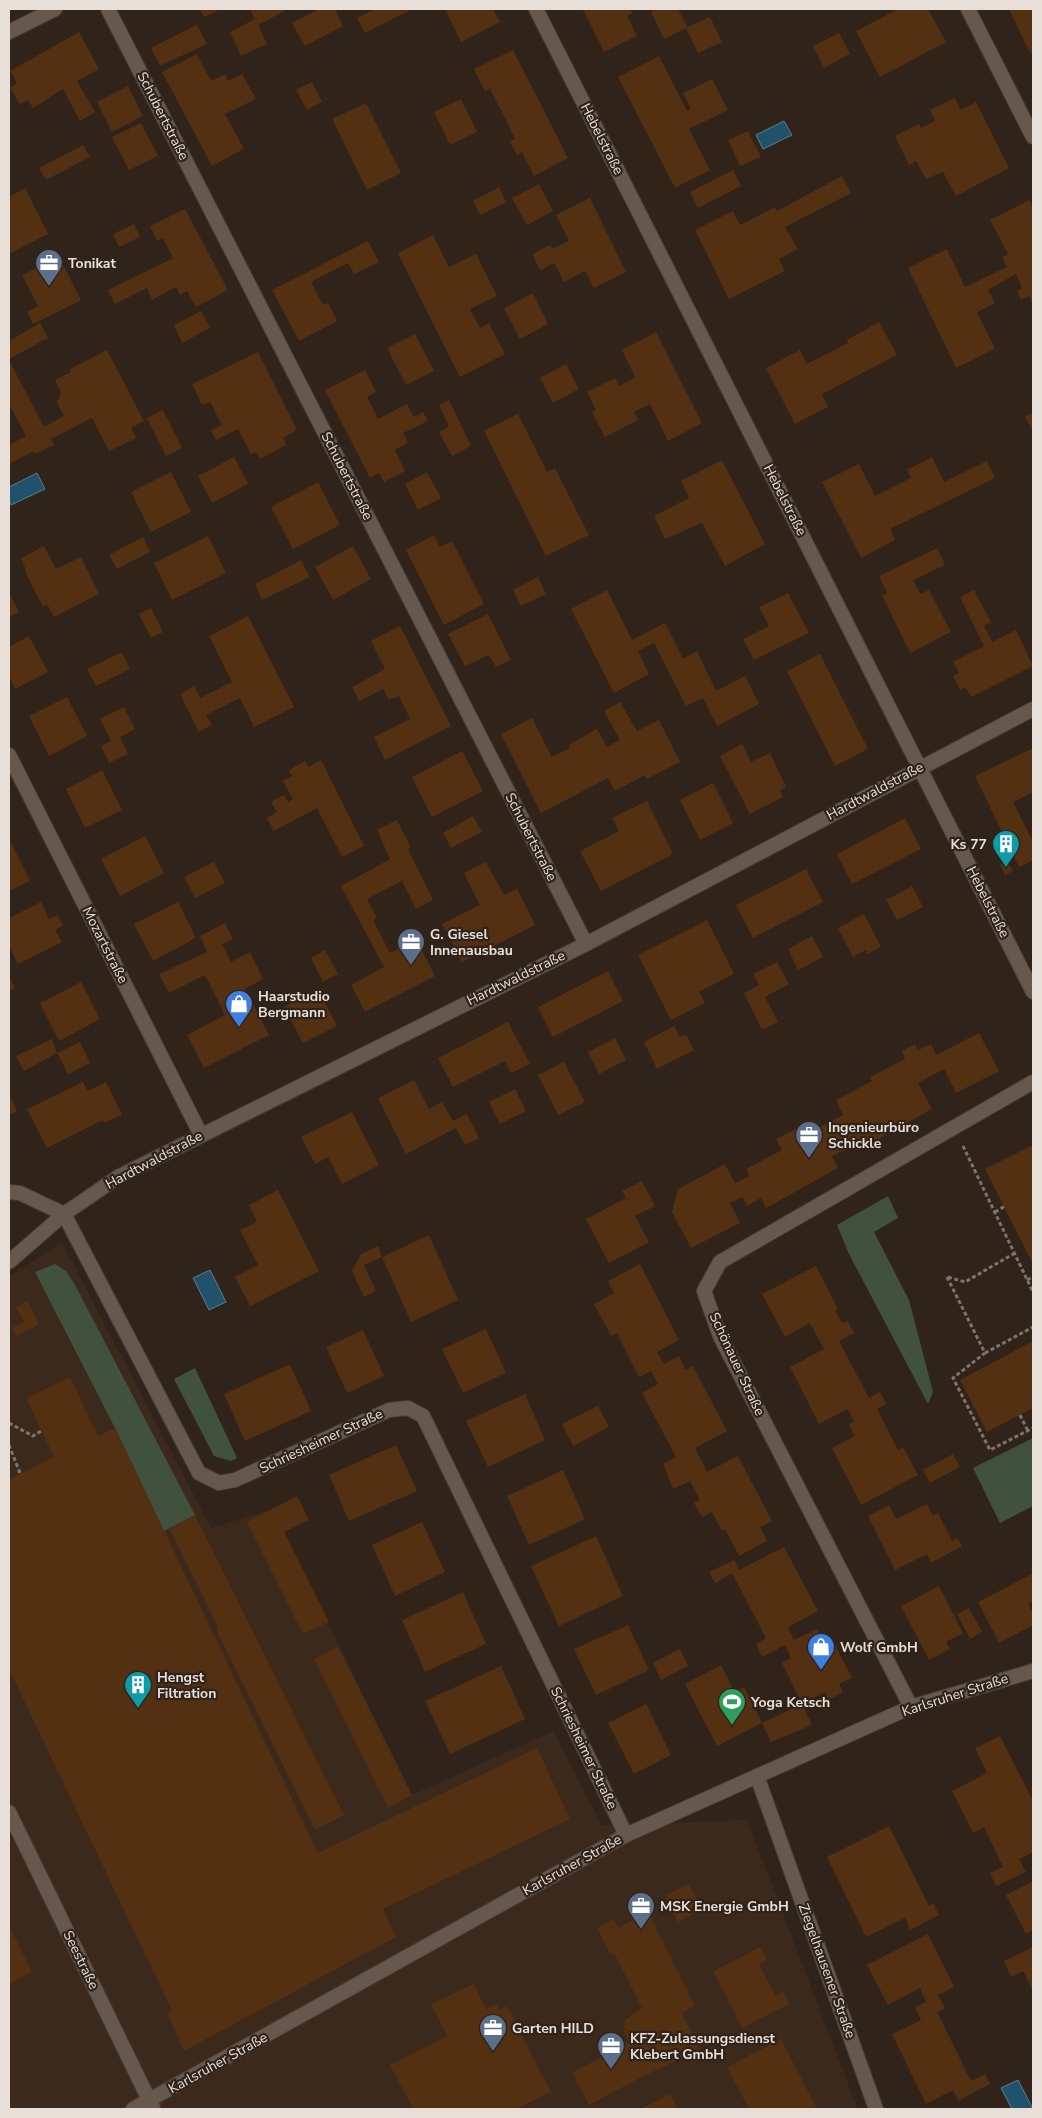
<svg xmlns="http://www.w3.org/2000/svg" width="1042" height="2118" font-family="'Nunito Sans',sans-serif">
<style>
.built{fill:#3b291b}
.green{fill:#40523d}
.water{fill:#21526b;stroke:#5d7c8c}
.building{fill:#533011}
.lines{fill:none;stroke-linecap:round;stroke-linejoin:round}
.service-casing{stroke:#493f38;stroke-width:16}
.minor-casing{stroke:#493f38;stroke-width:16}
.path{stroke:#7e736b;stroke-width:3;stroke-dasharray:4 2.5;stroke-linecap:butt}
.service{stroke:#67584d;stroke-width:14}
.minor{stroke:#67584d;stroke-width:14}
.labels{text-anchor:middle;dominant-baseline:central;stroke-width:4.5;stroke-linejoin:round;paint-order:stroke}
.street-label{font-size:14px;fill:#e8dfd9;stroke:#30231a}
.poi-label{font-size:14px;font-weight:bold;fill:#e8dfd9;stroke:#30231a;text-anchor:start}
</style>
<rect width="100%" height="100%" fill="#30231a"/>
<polygon class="built" points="62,1242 211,1528 273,1509 412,1795 553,1731 602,1825 747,1820 858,2109 9,2109 9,1276"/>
<g class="green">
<polygon points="888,1196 898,1218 874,1232 909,1300 933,1392 928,1404 849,1254 837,1225"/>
<polygon points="55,1264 66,1271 74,1283 195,1515 164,1531 115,1428 35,1272"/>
<polygon points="195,1368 237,1458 231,1461 214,1456 174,1379"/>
<polygon points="1033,1438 1033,1506 1000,1523 973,1468"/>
</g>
<g class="water">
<polygon points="784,121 792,135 763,149 756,135"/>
<polygon points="37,473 45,489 11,505 9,500 9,487"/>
<polygon points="210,1270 226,1302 209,1310 193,1278"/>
<polygon points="1018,2080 1033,2109 1012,2109 1001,2088"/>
</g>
<g class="building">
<polygon points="200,9 220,9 204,17"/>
<polygon points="250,9 288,9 258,25 267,44 241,56 230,32 255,19"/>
<polygon points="319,9 335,9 343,26 305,46 292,23"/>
<polygon points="375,9 412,9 365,33 357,18"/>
<polygon points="445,9 493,9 500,22 461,42"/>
<polygon points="583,9 630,9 632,13 627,16 637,36 604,52"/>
<polygon points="657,9 678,9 687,27 710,17 722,42 698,53 686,28 664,39 651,12"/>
<polygon points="898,9 928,9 946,42 880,77 856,31"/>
<polygon points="1009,9 1033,9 1033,52 1030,53"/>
<polygon points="197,25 207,44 160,66 151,48"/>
<polygon points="79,32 99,69 77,81 95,112 80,121 63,89 33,108 28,100 20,104 10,88 17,83 10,71"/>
<polygon points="839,33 850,54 824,68 813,46"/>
<polygon points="513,50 568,158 534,176 522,152 517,155 510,141 515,139 505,118 490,89 485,91 474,69"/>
<polygon points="197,54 211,81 225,74 228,81 242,74 256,99 225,114 244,149 212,166 162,72"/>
<polygon points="659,56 687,111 691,109 683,93 712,79 728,110 689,129 710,170 675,188 618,77"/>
<polygon points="312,82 322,102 307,110 296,90"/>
<polygon points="128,86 143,116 112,132 97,102"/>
<polygon points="955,98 961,110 976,102 1009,168 956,196 943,172 926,179 916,161 909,165 895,136 919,124 921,128 935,121 930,110"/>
<polygon points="461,99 477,132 450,145 434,112"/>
<polygon points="366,103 401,173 367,190 332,119"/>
<polygon points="141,123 158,156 129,170 112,137"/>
<polygon points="748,131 761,157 740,166 728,140"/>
<polygon points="83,145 90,157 46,180 39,168"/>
<polygon points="733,170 741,186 698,208 690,192"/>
<polygon points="842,176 851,193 785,227 798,249 779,259 785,271 729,299 695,230 733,211 740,225 775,207 777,211"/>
<polygon points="539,184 553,211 527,225 512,198"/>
<polygon points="499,187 506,202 480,215 473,201"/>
<polygon points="25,188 48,234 9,254 9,197"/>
<polygon points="590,198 626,272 594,288 585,271 564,282 554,263 540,270 532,254 550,245 552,249 569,241 556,215"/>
<polygon points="1029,200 1033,208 1033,305 1029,296 1021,300 1017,291 1022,288 1016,274 988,290 995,303 977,312 995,349 956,368 908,268 947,249 965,287 1007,267 1002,257 1008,254 990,220"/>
<polygon points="185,209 228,290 196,307 187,291 180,295 176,287 152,300 147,288 115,304 108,290 173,258 163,238 157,241 150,226"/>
<polygon points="134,224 140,237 119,247 113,234"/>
<polygon points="433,235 449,267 476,254 497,296 470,309 480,328 489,323 505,354 460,377 398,253"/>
<polygon points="368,241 379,262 354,274 348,263 311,282 323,305 328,303 337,321 299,341 272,290"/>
<polygon points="59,257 81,300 33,324 27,312 38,306 22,275"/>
<polygon points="533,293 548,324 520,339 504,308"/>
<polygon points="201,311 210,328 182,343 174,325"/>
<polygon points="879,322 897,355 822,394 828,407 795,424 766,368 800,350 807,364 848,343 847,340"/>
<polygon points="40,323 48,338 9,359 9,341"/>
<polygon points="656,332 702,423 668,441 650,404 634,412 638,420 605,437 592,412 596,410 587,392 615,378 619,386 635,377 622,350"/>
<polygon points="415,334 434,371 406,385 387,348"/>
<polygon points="107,350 144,421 131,428 136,438 109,451 92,418 51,439 54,445 35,454 34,451 9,464 9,445 26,436 9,404 9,360 44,427 64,416 57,402 61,392 55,380 71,372 70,369"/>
<polygon points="258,352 297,430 283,438 286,445 260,459 256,452 251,454 238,429 216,440 211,430 222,425 210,402 202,405 192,384"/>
<polygon points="566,364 579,389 553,403 540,378"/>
<polygon points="365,370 376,392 367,397 378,419 407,404 414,417 423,412 428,421 403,433 408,443 395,450 405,471 384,482 379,473 370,478 325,390"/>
<polygon points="449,400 471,446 452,456 439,432 449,426 439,405"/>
<polygon points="163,410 182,448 166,456 147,418"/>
<polygon points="1033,413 1033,431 1025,417"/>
<polygon points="518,414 547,472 555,468 589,535 546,556 484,431"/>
<polygon points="234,457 248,484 212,503 198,476"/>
<polygon points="932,457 944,482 987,461 995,478 890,529 895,540 861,558 822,482 859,464 875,496 911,478 907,470"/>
<polygon points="722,460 765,544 725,566 702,523 665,539 654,516 689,498 681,481"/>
<polygon points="171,472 191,512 151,532 131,492"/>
<polygon points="427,472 441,498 418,510 405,484"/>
<polygon points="318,482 340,525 293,549 271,507"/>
<polygon points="434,535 440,547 452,541 484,604 444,625 406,550"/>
<polygon points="208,536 226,573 172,600 154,563"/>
<polygon points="143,537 150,552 117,569 109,555"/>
<polygon points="44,546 56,569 81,557 99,594 54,617 47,604 43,607 25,571 26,570 21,558"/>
<polygon points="353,546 371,579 333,600 315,567"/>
<polygon points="937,548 945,565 913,580 920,594 929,590 951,632 910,653 882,595 887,593 879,576"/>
<polygon points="301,560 310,577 262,600 255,584"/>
<polygon points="538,577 546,594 521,606 513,590"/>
<polygon points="607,590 632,640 665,623 683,659 697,651 716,691 745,676 759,704 717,726 703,698 686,706 654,643 638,651 649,674 614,693 571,609"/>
<polygon points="974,590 991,622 984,626 992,642 1016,630 1033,666 971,697 965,687 960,690 953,676 959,673 953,662 984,646 960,597"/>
<polygon points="9,593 19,612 9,617"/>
<polygon points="788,593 809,633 754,660 743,639 769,626 759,607"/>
<polygon points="151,608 163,632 151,638 139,614"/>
<polygon points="488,614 511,660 496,667 489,655 465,666 448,634"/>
<polygon points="248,616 294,707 254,727 240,698 206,715 212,725 199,732 180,694 194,686 200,698 232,682 209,636"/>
<polygon points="400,626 451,726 385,760 374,737 410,719 399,696 389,700 383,689 359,701 352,687 385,669 371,641"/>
<polygon points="29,636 48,672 15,689 9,676 9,647"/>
<polygon points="122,652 130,669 96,686 87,669"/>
<polygon points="820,654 868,749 835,766 787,671"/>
<polygon points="67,697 87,736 49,756 29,716"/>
<polygon points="620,702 637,731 659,720 680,762 647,779 645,775 615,791 608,778 541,813 501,734 532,718 552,757 570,748 568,745 597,729 607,747 620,740 604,711"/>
<polygon points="124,707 135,729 120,737 128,754 109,763 101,746 111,741 100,719"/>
<polygon points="742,744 751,762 770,753 786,787 780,790 783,797 750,814 720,756"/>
<polygon points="1033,748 1033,792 1013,802 1033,842 1033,860 1019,867 975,776"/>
<polygon points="462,751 483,791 432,817 412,777"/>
<polygon points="321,760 364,846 342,857 317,808 274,831 267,818 277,812 271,802 284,795 288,802 293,799 283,781 292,776 289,770 305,761 309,767"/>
<polygon points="102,770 122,810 85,828 66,789"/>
<polygon points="713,783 733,823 700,840 680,800"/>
<polygon points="647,801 673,854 601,891 580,851 619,831 612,818"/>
<polygon points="473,816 482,832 451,848 443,833"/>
<polygon points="905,818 921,849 852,884 837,854"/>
<polygon points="397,820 411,848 408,849 433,900 416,909 402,881 367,899 377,918 373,920 390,953 416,939 435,976 365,1012 351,985 384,967 341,886 390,859 377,830"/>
<polygon points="145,836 164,873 120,896 101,859"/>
<polygon points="9,839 30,881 9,891"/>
<polygon points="1007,861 1013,871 1005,875 1000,864"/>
<polygon points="214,862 225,883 195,898 184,877"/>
<polygon points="486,862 504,895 517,889 535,925 462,962 442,924 480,905 464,873"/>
<polygon points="806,869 823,902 753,938 736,905"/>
<polygon points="912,886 923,907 897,920 886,900"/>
<polygon points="41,902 49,919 58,915 63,926 55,930 62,942 18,964 9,946 9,918"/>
<polygon points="178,902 196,938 153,961 134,924"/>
<polygon points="864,914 881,947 868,954 866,950 853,957 838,928"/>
<polygon points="707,920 734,974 699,992 705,1003 671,1020 638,955"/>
<polygon points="225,923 233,939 222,944 231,962 250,952 263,979 245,989 269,1035 204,1068 187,1035 225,1015 205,975 169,993 159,974 207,952 200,936"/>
<polygon points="812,936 823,957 798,970 788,949"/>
<polygon points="325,950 338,974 323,982 311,958"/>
<polygon points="777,962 789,984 765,997 778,1022 762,1030 744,993 759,985 753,974"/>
<polygon points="608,971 623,1001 553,1037 538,1007"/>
<polygon points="9,976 15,988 9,991"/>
<polygon points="81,982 100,1019 59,1041 40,1003"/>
<polygon points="318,989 337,1026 303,1043 284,1007"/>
<polygon points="508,1022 530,1064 511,1073 505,1061 453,1087 438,1058"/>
<polygon points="674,1026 680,1037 686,1034 694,1050 657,1069 644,1042"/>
<polygon points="979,1033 999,1071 956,1093 944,1069 918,1083 932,1109 861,1149 858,1143 832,1156 838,1168 766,1208 761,1198 747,1206 742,1197 730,1203 740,1223 691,1248 672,1212 678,1189 725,1164 735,1183 749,1176 746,1169 782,1150 776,1139 813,1120 818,1128 843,1115 836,1100 872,1081 870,1077 905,1059 902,1051 915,1044 918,1050 931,1044 936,1055"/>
<polygon points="615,1038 626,1060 599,1074 588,1052"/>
<polygon points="52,1039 57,1053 24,1071 16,1056"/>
<polygon points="80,1042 90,1063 68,1074 57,1053"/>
<polygon points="564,1062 585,1102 558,1115 538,1075"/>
<polygon points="414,1080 429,1109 442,1102 453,1121 467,1114 479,1138 465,1145 456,1128 406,1154 378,1098"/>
<polygon points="83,1082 88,1091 106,1082 122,1115 104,1123 103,1120 47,1148 27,1109"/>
<polygon points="515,1089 526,1111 500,1124 489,1102"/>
<polygon points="9,1093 17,1111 9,1115"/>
<polygon points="352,1112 379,1165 342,1184 328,1157 315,1164 301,1137"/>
<polygon points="1033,1145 1033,1264 985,1169"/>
<polygon points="642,1181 655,1206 635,1216 649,1242 609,1263 586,1219 626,1198 622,1191"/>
<polygon points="278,1190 319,1271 250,1306 235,1277 258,1265 240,1230 257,1222 249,1205"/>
<polygon points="429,1235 458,1300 411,1322 382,1257 364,1265 376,1291 364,1297 352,1271 361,1254 378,1246 382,1257"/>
<polygon points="640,1264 679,1340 657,1352 664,1364 679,1356 686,1370 693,1366 727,1431 695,1448 707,1472 738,1456 772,1521 760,1527 767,1541 739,1556 725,1529 722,1531 712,1512 702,1517 694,1503 700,1500 690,1481 673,1489 663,1464 676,1457 642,1393 658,1384 651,1371 639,1377 617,1333 611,1336 594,1304 614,1293 608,1281"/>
<polygon points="816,1266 838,1309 835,1310 842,1323 848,1321 854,1333 839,1341 869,1398 880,1392 886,1404 877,1409 898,1450 903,1447 918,1475 861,1505 832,1448 855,1436 849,1424 854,1421 848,1409 819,1424 790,1367 824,1349 810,1323 785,1337 762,1294"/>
<polygon points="28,1301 39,1325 16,1336 12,1328 24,1322 16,1307"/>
<polygon points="486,1329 506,1373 463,1393 442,1349"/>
<polygon points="363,1330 384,1376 347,1393 326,1347"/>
<polygon points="1033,1341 1033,1408 987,1432 960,1380"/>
<polygon points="290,1364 311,1411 245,1441 224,1394"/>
<polygon points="70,1377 98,1436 115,1428 318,1853 537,1748 570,1819 383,1909 396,1937 184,2051 167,2013 172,2011 9,1669 9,1479 54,1457 26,1398"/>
<polygon points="525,1394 545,1440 488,1467 466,1421"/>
<polygon points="598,1406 609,1427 573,1446 562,1424"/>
<polygon points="396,1445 417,1491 349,1521 329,1475"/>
<polygon points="953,1454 960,1467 930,1483 923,1470"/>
<polygon points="563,1470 585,1519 529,1545 507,1496"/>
<polygon points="297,1496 309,1520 284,1532 329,1622 303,1634 247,1522"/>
<polygon points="927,1504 933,1516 938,1513 952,1541 957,1538 962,1546 931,1563 927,1554 895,1570 868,1516 889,1505 896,1519"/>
<polygon points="195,1515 344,1815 315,1830 228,1654 216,1629 218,1627 169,1528"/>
<polygon points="422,1522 445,1572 395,1596 372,1545"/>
<polygon points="596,1536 623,1596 559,1626 531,1566"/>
<polygon points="784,1547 818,1611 788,1627 794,1640 817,1629 823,1641 831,1637 852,1678 839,1684 843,1692 828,1700 825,1692 802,1704 782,1663 791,1658 785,1645 762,1657 756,1644 766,1638 732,1573 715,1583 709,1572 734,1560 739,1570"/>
<polygon points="1032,1574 1033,1601 1028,1603 1033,1613 1033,1625 999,1643 978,1602"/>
<polygon points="939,1586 963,1633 946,1642 950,1649 929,1660 901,1606"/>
<polygon points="463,1592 486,1644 425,1672 402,1620"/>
<polygon points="969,1608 982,1632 970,1639 957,1614"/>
<polygon points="628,1625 649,1670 596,1695 574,1649"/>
<polygon points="338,1647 412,1795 388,1808 314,1659"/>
<polygon points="680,1649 688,1666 661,1680 653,1663"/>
<polygon points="721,1665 734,1691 744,1687 762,1723 802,1704 812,1725 771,1742 762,1723 717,1746 685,1684"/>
<polygon points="501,1666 525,1719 450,1754 425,1701"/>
<polygon points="646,1704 671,1755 634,1774 608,1723"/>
<polygon points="1000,1736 1033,1801 1033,1852 1019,1859 1026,1872 996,1886 990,1873 1003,1867 984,1827 973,1833 952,1791 987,1773 975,1748"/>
<polygon points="889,1826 929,1906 933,1903 939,1915 910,1930 905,1918 866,1937 827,1857"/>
<polygon points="1033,1881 1033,1930 1026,1934 1006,1895"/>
<polygon points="689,1884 702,1909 678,1922 665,1896"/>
<polygon points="648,1912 695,2006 682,2013 700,2050 646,2075 589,2105 572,2073 629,2042 624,2033 625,2020 642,2008 614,1953 611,1955 597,1928 613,1919 618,1928"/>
<polygon points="9,1926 32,1972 9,1984"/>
<polygon points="928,1934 954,1987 938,1995 945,2008 937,2012 971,2081 985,2074 990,2084 958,2101 953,2090 926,2104 892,2034 921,2020 915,2007 926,2002 920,1988 888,2005 867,1965"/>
<polygon points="760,1947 767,1960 759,1964 775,1995 783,1991 789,2004 742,2028 713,1971"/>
<polygon points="1033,1947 1033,1991 1023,1971 1011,1977 1004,1961"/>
<polygon points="474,1984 486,2009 496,2004 499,2010 507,2006 551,2092 516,2109 413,2109 390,2065 447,2036 431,2004"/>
<polygon points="781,2039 817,2109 749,2109 727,2067"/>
<polygon points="670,2094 678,2109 641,2109"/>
</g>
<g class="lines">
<defs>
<polyline id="service" points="9,1192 20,1193 64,1214"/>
<g id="minor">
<polyline points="108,9 586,944"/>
<polyline points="536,9 1033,992"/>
<polyline points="968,9 1033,137"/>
<polyline points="9,32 55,9"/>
<polyline points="9,755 201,1135"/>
<polyline points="64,1214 199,1473 219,1483 235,1480 389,1410 408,1408 423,1416 626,1835"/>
<polyline points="9,1262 64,1214 118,1177 586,944 1033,709"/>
<polyline points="911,1707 720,1336 704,1291 720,1262 1033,1082"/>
<polyline points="757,1776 876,2109"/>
<polyline points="9,1812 153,2108"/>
<polyline points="133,2109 626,1835 911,1707 1033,1671"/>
</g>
</defs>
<use href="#service" class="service-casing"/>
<use href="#minor" class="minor-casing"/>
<g class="path">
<polyline points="963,1146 1033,1292"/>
<polyline points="995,1212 1005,1206"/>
<polyline points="947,1277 985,1353 953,1378 990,1450 1033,1428"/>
<polyline points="948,1277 965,1282 1015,1253"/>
<polyline points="1027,1280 1033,1277"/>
<polyline points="985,1353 1033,1327"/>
<polyline points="1020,1415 1028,1431"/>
<polyline points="9,1423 33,1436 41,1431"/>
<polyline points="9,1445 20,1473"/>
</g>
<use href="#service" class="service"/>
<use href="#minor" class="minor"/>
</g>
<defs>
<symbol id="office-pin" viewBox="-11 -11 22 30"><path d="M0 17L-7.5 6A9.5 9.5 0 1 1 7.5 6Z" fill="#5c6f8a" stroke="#30231a"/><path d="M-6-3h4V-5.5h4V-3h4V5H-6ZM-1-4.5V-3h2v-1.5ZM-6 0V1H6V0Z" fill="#fff"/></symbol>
<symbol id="building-pin" viewBox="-11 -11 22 30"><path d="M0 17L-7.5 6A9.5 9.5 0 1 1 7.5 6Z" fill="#0f9aa8" stroke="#30231a"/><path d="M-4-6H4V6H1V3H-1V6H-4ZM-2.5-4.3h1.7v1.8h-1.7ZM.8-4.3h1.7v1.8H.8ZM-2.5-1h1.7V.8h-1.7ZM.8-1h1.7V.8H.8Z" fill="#fff"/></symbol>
<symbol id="shop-pin" viewBox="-11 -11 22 30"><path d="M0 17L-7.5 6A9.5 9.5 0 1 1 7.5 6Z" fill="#3f7fe0" stroke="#30231a"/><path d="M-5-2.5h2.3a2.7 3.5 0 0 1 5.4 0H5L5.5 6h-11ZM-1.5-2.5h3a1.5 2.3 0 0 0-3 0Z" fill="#fff"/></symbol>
<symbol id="stadium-pin" viewBox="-11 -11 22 30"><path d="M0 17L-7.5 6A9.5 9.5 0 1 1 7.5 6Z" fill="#2e9e5b" stroke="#30231a"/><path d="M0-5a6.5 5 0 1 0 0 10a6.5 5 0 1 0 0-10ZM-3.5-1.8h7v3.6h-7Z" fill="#fff"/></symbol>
</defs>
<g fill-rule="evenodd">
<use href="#office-pin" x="33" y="247" width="32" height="43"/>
<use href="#building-pin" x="990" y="828" width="32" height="43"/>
<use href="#office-pin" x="395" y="926" width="32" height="43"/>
<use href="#shop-pin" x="223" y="988" width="32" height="43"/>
<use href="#office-pin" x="793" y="1119" width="32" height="43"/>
<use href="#shop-pin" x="805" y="1631" width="32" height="43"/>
<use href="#building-pin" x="122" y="1669" width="32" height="43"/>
<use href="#stadium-pin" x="716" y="1686" width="32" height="43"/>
<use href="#office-pin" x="625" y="1890" width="32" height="43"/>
<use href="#office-pin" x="477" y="2012" width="32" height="43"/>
<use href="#office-pin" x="595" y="2030" width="32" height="43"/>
</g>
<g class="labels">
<g class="street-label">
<text transform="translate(163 116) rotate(63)">Schubertstraße</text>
<text transform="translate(602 139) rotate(63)">Hebelstraße</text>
<text transform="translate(347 476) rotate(63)">Schubertstraße</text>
<text transform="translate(785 500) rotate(63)">Hebelstraße</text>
<text transform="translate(875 791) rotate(-28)">Hardtwaldstraße</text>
<text transform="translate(531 837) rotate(63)">Schubertstraße</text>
<text transform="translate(988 902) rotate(63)">Hebelstraße</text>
<text transform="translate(105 945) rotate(63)">Mozartstraße</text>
<text transform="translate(516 978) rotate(-26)">Hardtwaldstraße</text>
<text transform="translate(154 1160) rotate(-28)">Hardtwaldstraße</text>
<text transform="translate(737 1364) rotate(65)">Schönauer Straße</text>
<text transform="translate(321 1441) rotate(-25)">Schriesheimer Straße</text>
<text transform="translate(955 1695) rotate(-18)">Karlsruher Straße</text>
<text transform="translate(584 1748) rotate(64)">Schriesheimer Straße</text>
<text transform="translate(572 1865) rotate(-29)">Karlsruher Straße</text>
<text transform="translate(81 1960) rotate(64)">Seestraße</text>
<text transform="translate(827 1971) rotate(70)">Ziegelhausener Straße</text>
<text transform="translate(218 2063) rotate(-29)">Karlsruher Straße</text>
</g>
<g class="poi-label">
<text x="68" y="263">Tonikat</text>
<text x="987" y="844" text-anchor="end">Ks 77</text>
<text x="430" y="934">G. Giesel<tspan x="430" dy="16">Innenausbau</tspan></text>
<text x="258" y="996">Haarstudio<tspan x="258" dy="16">Bergmann</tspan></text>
<text x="828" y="1127">Ingenieurbüro<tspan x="828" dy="16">Schickle</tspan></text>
<text x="840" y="1647">Wolf GmbH</text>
<text x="157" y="1677">Hengst<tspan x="157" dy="16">Filtration</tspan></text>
<text x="751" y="1702">Yoga Ketsch</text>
<text x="660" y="1906">MSK Energie GmbH</text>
<text x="512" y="2028">Garten HILD</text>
<text x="630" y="2038">KFZ-Zulassungsdienst<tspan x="630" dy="16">Klebert GmbH</tspan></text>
</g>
</g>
<rect width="1042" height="2118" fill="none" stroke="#e8dfd9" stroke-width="20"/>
</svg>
